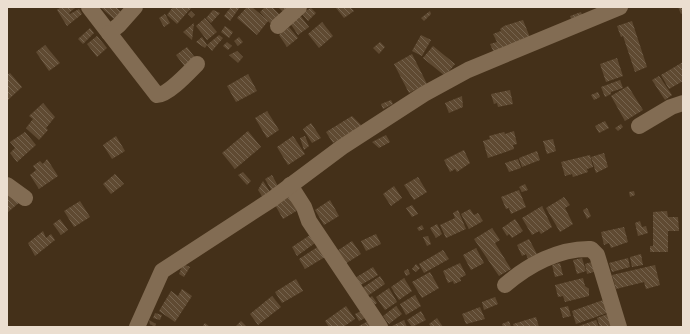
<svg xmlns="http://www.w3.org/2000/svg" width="690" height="334" font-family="Rubik,sans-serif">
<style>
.building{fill:url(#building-back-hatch)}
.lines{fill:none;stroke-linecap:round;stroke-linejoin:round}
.minor{stroke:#826c53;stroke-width:16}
</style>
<defs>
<pattern id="building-back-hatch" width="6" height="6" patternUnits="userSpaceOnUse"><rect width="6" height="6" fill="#5f4a32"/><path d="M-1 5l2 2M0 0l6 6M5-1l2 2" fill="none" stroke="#76644f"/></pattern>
</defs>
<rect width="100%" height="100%" fill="#443019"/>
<g class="building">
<polygon points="61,7 76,7 69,13 70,14 79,9 82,14 67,26 57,10"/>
<polygon points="100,7 116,7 122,13 115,20"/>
<polygon points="173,7 192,7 177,24 167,15"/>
<polygon points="231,7 240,7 230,21 224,16"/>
<polygon points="247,7 252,7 266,19 260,12 265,7 272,7 280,15 271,24 268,21 257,35 237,18"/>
<polygon points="278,7 290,7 285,14"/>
<polygon points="338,7 350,7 354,11 344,18 336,8"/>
<polygon points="678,7 683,7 683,13 681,14"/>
<polygon points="311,8 316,13 308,21 301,13"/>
<polygon points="213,10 220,13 211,23 206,18"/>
<polygon points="191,11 195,15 192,18 188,14"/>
<polygon points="430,11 431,14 424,21 421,18"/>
<polygon points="581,12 583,17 572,21 570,16"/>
<polygon points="165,14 170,23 164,27 159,18"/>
<polygon points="300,15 309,27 298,35 290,23"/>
<polygon points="205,18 217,32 207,40 196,26"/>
<polygon points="523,20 531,40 495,55 490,44 497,42 493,34 501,31 500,29 504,26"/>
<polygon points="632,21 647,67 635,72 623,36 621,37 617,26"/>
<polygon points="322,22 333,36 319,48 308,34"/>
<polygon points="194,23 192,40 183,32"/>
<polygon points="225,26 233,32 229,38 221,32"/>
<polygon points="289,27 298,38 287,47 279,35"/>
<polygon points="90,28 94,33 83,44 78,39"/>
<polygon points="219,35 223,38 212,51 207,45 205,48 196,42 202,37 207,45"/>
<polygon points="421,35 431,40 422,56 412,51"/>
<polygon points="97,36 107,48 97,57 87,44"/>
<polygon points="239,37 243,42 238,46 234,41"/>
<polygon points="227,42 232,46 228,50 223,46"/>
<polygon points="380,42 385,47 379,54 373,48"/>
<polygon points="45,45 60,63 49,71 36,52"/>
<polygon points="433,46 455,64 445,76 423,58"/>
<polygon points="187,47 196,59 185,67 176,55"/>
<polygon points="237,51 243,57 238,63 229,55"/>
<polygon points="412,54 427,84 409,93 394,64"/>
<polygon points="617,58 623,76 606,82 600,64"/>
<polygon points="683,62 683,81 669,89 661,75"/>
<polygon points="10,73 22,87 8,100 7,75"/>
<polygon points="248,74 257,91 236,102 227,86"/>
<polygon points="659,76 672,95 665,100 652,80"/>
<polygon points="620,80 623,88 611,92 611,94 605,97 601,87"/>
<polygon points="628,86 643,110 625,121 611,96"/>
<polygon points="510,90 513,104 498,107 497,103 494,104 491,94"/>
<polygon points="598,92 600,97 594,100 591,95"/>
<polygon points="462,96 463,107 449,113 445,103"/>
<polygon points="391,100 393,104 383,109 381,104"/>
<polygon points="43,103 55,117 46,128 48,130 39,140 26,128 33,119 29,116"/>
<polygon points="267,111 279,130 267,138 255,118"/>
<polygon points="352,116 362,126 333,143 326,132"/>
<polygon points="605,121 609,128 599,133 595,126"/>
<polygon points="311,123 321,138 312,143 303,129"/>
<polygon points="621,124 623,127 618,131 615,128"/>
<polygon points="248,131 261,147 235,169 222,153"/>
<polygon points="514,131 517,144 513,145 514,149 488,158 483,141 490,139 489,136 504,132 505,134"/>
<polygon points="25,132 36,145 17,162 10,153 15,148 10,142"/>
<polygon points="386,135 390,142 379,148 372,142"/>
<polygon points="116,136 125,151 112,159 103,145"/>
<polygon points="293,136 305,154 288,165 277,147"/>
<polygon points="305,136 309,146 304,150 300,138"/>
<polygon points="553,139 556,151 547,154 543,141"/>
<polygon points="464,150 470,163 457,172 455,169 450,172 444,160"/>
<polygon points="537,151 540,160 522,167 519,158"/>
<polygon points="604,153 608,167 596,173 591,157"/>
<polygon points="590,155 593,167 587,169 588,172 573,177 572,174 565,176 561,162"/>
<polygon points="47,159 58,176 39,189 30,175 36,170 33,166 40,161 43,164"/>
<polygon points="518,159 521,168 509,172 505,163"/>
<polygon points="243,172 251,181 247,185 238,175"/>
<polygon points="115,174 124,184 111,194 103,184"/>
<polygon points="272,175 279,188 272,191 265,179"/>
<polygon points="418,177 427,192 414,200 404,185"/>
<polygon points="263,181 272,195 264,199 258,190"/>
<polygon points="525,184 528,190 522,192 519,187"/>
<polygon points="394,186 402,198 391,206 383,194"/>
<polygon points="519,190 526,207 511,214 509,208 506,209 501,197"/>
<polygon points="634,191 635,195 630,197 629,192"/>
<polygon points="7,192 21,201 7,213"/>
<polygon points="289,194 298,210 283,219 274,203"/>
<polygon points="564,197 570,205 565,208 573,224 560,232 546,208"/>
<polygon points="330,200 339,216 324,225 315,210"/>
<polygon points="80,201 90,217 74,227 64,211"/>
<polygon points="412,205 418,214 412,217 406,208"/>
<polygon points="542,206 552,227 541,234 539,231 532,235 522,218"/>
<polygon points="587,208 591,216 587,219 583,210"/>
<polygon points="470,209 474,215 478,213 483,221 469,229 461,214"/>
<polygon points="458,210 466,229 446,238 440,225 455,218 453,213"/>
<polygon points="667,211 668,217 678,217 679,231 668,231 668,252 650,252 650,246 653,246 653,212"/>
<polygon points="60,219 68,230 61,235 53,224"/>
<polygon points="515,219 523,231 512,238 509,234 507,236 502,228"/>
<polygon points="640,221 642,227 646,226 648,233 638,236 635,223"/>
<polygon points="437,224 442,234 436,238 430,228"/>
<polygon points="422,225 424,229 419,231 417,228"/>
<polygon points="624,227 628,242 611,248 609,243 604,245 601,232"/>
<polygon points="492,228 500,240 495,243 511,269 499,276 474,239"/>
<polygon points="43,231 46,238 51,234 55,240 35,256 28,243"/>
<polygon points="376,234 381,244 366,251 361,241"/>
<polygon points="310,235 315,243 297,256 292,247"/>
<polygon points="428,236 431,244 427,246 423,237"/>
<polygon points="529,239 537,254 528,259 526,254 522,256 517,245"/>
<polygon points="352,241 361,254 345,264 337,251"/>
<polygon points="319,246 325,257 305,269 299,259"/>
<polygon points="476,248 484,263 471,270 463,255"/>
<polygon points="443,250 449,259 424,273 419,264"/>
<polygon points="641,254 643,265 632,267 630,257"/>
<polygon points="582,258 586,271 577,274 573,260"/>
<polygon points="628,258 630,267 612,272 609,263"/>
<polygon points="598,260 600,270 587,274 585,264"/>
<polygon points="460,263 466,275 460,278 461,281 454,284 453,281 448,283 443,271"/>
<polygon points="560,263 563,275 555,277 552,265"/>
<polygon points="183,264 190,267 184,277 179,274"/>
<polygon points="416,264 420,268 416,272 412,269"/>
<polygon points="655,265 660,285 646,289 644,282 616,289 612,275"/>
<polygon points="373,267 378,275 359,286 355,278"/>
<polygon points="408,269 410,274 406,276 404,271"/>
<polygon points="430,272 439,288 422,298 412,282"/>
<polygon points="380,276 385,284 366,297 361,289"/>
<polygon points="404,278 412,291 399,300 391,287"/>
<polygon points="583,278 585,286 589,289 589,296 565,302 563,296 558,297 555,285"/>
<polygon points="296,279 303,291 282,303 275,292"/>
<polygon points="389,288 397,302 385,310 376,297"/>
<polygon points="182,289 192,296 175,322 159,311 171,291 178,296"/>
<polygon points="415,295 421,306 406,315 400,304"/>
<polygon points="272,296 281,307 258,325 250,314"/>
<polygon points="372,296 377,303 371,307 367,300"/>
<polygon points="495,297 498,304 484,310 482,302"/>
<polygon points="606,299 610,312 576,324 572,311"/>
<polygon points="346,306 355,319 343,327 329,327 325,321"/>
<polygon points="396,306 402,314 389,324 383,316"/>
<polygon points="568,306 571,316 563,318 560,308"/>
<polygon points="480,307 485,319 466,324 462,314"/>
<polygon points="361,311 365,318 359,321 355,314"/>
<polygon points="421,311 426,320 412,327 407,320"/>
<polygon points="155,313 162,315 160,320 153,318"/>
<polygon points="610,313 615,327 600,327 597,318"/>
<polygon points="536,317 539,327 514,327 513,324"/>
<polygon points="437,318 443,327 431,327 429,324"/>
<polygon points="149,320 156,324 155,327 150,324"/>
<polygon points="370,320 373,327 357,327"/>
<polygon points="404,320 407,327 390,327"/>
<polygon points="596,320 599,327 576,327"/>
<polygon points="241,321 247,327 235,327"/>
<polygon points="509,321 511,327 503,327 502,324"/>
<polygon points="205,323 210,327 202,327"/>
</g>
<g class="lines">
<g class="minor">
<polyline points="89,7 109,33 119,25 135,7"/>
<polyline points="278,26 299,7"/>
<path d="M 109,33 L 157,95 C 168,95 189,72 197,64"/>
<polyline points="639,126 671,107 683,103"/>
<polyline points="7,185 25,198"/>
<polyline points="290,185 304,207 309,221 380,327"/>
<path d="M 505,285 C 528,265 559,248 591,249 L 597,255 L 619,327"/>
<polyline points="137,327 162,271 271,200 342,147 424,94 468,70 620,7"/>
</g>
</g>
<rect width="690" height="334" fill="none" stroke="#ebded0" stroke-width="16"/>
</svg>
